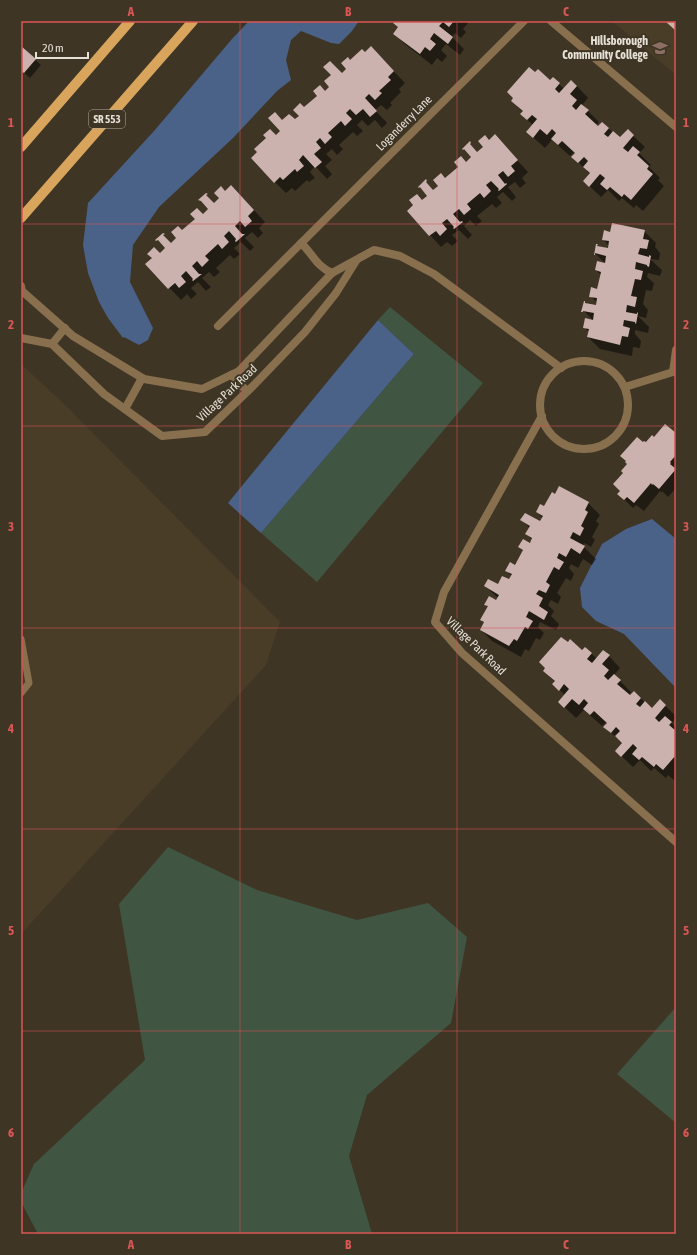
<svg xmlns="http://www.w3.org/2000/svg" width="697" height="1255" font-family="'Asap Condensed',sans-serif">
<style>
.built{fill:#4a3d28}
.green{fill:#405542}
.water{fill:#4a6288}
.shadow{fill:#0007}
.building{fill:#cbb2af}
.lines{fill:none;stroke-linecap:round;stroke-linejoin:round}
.service{stroke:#886f4e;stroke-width:7}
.minor{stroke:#886f4e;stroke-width:8}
.primary{stroke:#d9a55d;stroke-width:10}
.grid{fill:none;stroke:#da5654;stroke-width:1;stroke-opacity:0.55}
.labels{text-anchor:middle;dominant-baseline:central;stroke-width:4;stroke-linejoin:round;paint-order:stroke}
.shield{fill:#3f3525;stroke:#b4ada1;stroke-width:1}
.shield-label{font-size:11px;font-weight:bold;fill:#e6e0d6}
.poi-label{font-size:12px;font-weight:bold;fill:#e6e0d6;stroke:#3f3525;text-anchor:end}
.street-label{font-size:12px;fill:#e6e0d6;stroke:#3f3525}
.neatline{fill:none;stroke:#da5654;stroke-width:1.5}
.grid-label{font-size:13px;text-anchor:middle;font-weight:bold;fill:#da5654}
</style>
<rect width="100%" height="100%" fill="#3f3525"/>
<g class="built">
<polygon points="612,21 676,21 676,75"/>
<polygon points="21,364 65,405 280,622 266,665 21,934"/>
</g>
<g class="green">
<polygon points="390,307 483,383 317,582 261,533 414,354 378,320"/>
<polygon points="168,847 257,890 357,920 428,903 467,937 451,1023 367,1095 349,1156 372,1234 38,1234 21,1202 21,1193 34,1164 145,1060 119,904"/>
<polygon points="676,1007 676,1123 617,1074"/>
</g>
<g class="water">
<polygon points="249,21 359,21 352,31 339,44 331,43 301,31 291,40 286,60 291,80 277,91 233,138 159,207 133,245 130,282 153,328 148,340 139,345 124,337 123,338 108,318 99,302 88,273 83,245 88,203 154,131 232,39"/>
<polygon points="378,320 414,354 261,533 228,503"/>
<polygon points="652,519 676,539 676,688 624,634 596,621 582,607 580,588 602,544 626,529"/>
</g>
<g class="shadow">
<polygon points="396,21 466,21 468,23 463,29 466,32 461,38 455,33 452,37 464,49 460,55 446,44 441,50 447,56 442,62 437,58 432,65 406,45 394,34 399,27"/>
<polygon points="21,47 41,65 30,78 21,70"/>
<polygon points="365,53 382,59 405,83 399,89 401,92 390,103 392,105 387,110 381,105 375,110 387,123 382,128 375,120 368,126 362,120 357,125 363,131 357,136 353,132 339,145 343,149 337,155 332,149 326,154 332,160 325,166 332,174 327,179 315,166 310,172 315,178 309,182 307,180 295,191 292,188 286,193 275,182 276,136 282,131 283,121 295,120 300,116 304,108 326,92 348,69 350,61"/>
<polygon points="536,74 550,81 559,84 564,89 577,86 588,98 582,105 599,122 596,125 598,127 608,128 621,139 628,131 645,147 639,153 651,165 649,167 660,178 658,180 664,186 643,211 636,205 634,208 622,198 619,201 608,190 601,197 584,181 590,174 573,157 575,153 574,152 570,156 552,140 545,148 527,132 533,125 521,114 523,112 512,101"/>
<polygon points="495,136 528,172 522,178 526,183 520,188 515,182 508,187 516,197 512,201 503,192 497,197 502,203 496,208 492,204 477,216 482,221 476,226 470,220 464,226 472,235 468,239 459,230 452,235 458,241 452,246 447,242 441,247 408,211 422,201 445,179 473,157 469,144 478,153"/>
<polygon points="225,192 243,198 265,222 259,228 263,233 258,238 252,232 245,238 254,247 250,251 241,242 234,248 240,254 234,259 230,255 216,268 220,272 214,277 209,272 202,278 211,287 206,291 198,282 191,288 197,294 191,299 187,294 181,300 147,264 160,254 177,238 182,232 203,215"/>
<polygon points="644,231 656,243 655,247 660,253 659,260 650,259 662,270 660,276 648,273 647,277 654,283 652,291 646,290 643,304 648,310 646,318 638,316 649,327 648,333 635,330 635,334 641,341 640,348 633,347 632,356 600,349 588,337 589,332 584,327 594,321 583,310 596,306 597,303 591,296 598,290 601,275 596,270 606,264 595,253 609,249 609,246 603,239 611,233"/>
<polygon points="676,435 676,488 668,497 662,491 662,493 660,491 644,511 636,505 633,508 619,494 621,491 624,473 646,444 654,438"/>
<polygon points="560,488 588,503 600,515 596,521 599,524 592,537 595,540 591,547 584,543 583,546 596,559 592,565 583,559 578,568 571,564 569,568 574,574 571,581 566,578 557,593 561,597 558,604 551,600 548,605 554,611 551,616 559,624 556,630 540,622 538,627 544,633 540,640 536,638 529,651 525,649 521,657 492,641 481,630 484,623 481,620 489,607 486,604 496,602 498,598 485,586 498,585 510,581 512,576 506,571 515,567 523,551 519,547 530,544 532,540 527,534 530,528 522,520 540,523 543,518 537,512 544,507 556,495"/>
<polygon points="582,651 591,653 597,659 609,656 620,668 614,675 631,692 629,695 640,698 653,709 660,701 676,716 676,718 672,723 676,728 675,781 668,775 666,778 654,768 651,771 640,760 633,767 616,751 623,744 605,727 608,723 606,722 602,726 584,710 576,718 559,702 565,695 553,684 555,682 544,671"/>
</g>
<g class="building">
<polygon points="395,21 454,21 449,27 443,22 439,26 453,37 448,44 434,33 430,39 436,44 430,51 425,47 420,54 393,34 398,27 393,23"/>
<polygon points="665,21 676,21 676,31"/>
<polygon points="21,46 36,59 24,73 21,71"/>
<polygon points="371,46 394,71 388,77 391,80 379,91 382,93 375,100 369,94 365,98 377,111 370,117 363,109 356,115 350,109 346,113 352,119 345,126 341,121 328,133 332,137 325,144 320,138 316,142 321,148 314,154 322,162 315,168 303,155 299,160 304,166 297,172 295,169 283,180 280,177 274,183 251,158 257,152 254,149 266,138 263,135 270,129 276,135 280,131 268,118 275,112 282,120 289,114 295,119 299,116 293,110 300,103 304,107 317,96 313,91 320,85 325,91 329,87 324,81 331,75 323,67 330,61 342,73 346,69 341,63 348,57 350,60 362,49 365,52"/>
<polygon points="529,67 535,72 538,69 550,80 553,77 560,83 555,89 559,93 571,80 577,86 570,94 577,100 572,106 576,110 581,104 589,110 585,114 598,126 602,122 609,128 604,134 608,137 613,131 620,137 628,129 634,135 623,148 628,152 633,146 640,152 637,155 649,166 647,169 653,174 631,200 624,194 622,197 610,187 607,190 600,184 605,178 600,174 589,187 583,181 590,173 583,167 588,161 584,157 578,163 571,157 575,153 562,141 558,145 551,139 556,133 552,129 547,135 540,129 533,138 526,132 537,119 532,115 527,120 520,114 523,111 511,101 513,98 507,92"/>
<polygon points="495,134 518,160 511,166 515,171 508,177 503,171 498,175 505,184 506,183 507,184 499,191 498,190 499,189 491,181 486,185 491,191 484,198 480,193 467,204 471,209 464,215 459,209 453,214 460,222 462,221 463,222 454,229 453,228 454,227 447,219 442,223 447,229 440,236 436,231 429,236 407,211 413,205 409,200 417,194 422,200 427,196 420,187 419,188 418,187 426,179 427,181 426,182 433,190 438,186 433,180 441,173 445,178 458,167 454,162 461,156 466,162 471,157 464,149 463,150 462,149 470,141 471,143 470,144 477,152 483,147 478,141 485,135 489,140"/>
<polygon points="231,185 254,210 248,216 252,221 245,227 240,221 235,226 242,234 245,234 236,242 235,241 236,239 229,231 224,236 229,242 222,249 218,244 205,256 209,260 202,267 197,261 192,266 199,274 202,274 193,281 192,280 193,279 186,271 181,276 186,282 179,288 175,283 168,289 145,264 152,258 147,254 154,247 160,253 165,248 158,240 156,241 155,240 163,233 165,234 163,235 171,243 176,238 171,232 178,226 182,230 195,219 190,214 197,208 203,214 208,209 201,201 198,200 206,193 208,194 206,195 214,203 219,198 214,193 221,186 225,191"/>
<polygon points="612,223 645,230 643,239 649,240 647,249 640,248 638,254 649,257 649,255 651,256 649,267 647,266 647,265 636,262 635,269 643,271 641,280 635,279 631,296 637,297 635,307 627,305 626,312 637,314 637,312 638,313 636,324 635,323 635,322 624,320 623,326 630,328 628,337 622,336 620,345 587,337 589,329 583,328 585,318 593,320 594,313 583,311 583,312 581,312 584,301 585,301 585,303 596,305 597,298 589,297 591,287 597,289 601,272 595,270 597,261 605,263 606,256 595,253 595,255 594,255 596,244 598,244 597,246 608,248 609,241 602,240 604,230 610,232"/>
<polygon points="665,424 676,433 676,455 670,462 671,463 670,464 676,469 659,489 653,484 652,485 651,483 634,503 627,497 624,500 617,494 620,491 613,484 623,473 621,471 627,464 625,462 626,461 620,456 637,437 643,442 644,441 646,442 652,435 654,437"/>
<polygon points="559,486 589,502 585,510 588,512 581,526 584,528 580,536 573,532 570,538 585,546 580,554 571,548 566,557 559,553 557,558 564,562 559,570 554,567 546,582 550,585 546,593 539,590 536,594 543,598 539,606 548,612 544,620 529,611 526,617 533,621 528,629 525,627 517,641 514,639 509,646 480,630 484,622 480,620 488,606 484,605 489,596 496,600 499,595 484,586 488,579 498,584 502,576 509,579 512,574 505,571 510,562 515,565 523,550 518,547 523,539 530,543 532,538 525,534 530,526 520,520 525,513 540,521 543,516 536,512 540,504 544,506 552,492 555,494"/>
<polygon points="561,637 568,642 570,639 582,650 585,647 592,653 587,659 592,663 603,650 610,655 602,664 609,670 604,676 608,680 614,674 621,680 617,684 630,695 634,691 641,698 636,704 640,707 645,701 652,708 660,699 666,705 655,718 659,722 665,716 672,722 669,725 676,731 676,755 663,770 656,764 654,767 642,757 639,760 632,754 637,748 633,744 621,757 615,751 622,743 615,736 620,731 616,727 611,733 603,727 607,723 594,711 590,715 583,709 588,703 584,699 579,705 572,699 564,708 558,702 569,689 564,684 559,691 552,684 555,681 543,671 545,668 539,662"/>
</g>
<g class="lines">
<polyline class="service" points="21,639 29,683 21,693"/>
<g class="minor">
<polyline points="551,21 676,127"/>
<path d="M 301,243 C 312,253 317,267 332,273"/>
<polyline points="21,286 22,291 73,336 144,379 202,389 239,371 332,273 374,250 400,256 434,274 561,368"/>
<polyline points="218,326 524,21"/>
<polyline points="21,338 52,344 104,394 162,436 205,432 253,386 305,332 336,293 356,261"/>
<polyline points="52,344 65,328"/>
<circle cx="584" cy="405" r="44"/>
<polyline points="231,375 247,391"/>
<polyline points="625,387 673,372 676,350"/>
<polyline points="125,409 142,378"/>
<polyline points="542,416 444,592 435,622 462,653 676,842"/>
</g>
<g class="primary">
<polyline points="21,147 130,21"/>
<polyline points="21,218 193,21"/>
</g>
</g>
<path class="grid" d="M 240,21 L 240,1234M 457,21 L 457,1234M 21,224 L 676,224M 21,426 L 676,426M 21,628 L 676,628M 21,829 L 676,829M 21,1031 L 676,1031"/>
<defs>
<symbol id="university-bare" viewBox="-9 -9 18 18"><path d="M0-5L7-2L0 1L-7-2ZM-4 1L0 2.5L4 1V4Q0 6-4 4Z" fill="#8d6e63" stroke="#3f3525" stroke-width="2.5" paint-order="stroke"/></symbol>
</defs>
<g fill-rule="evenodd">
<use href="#university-bare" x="649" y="37" width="22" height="22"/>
</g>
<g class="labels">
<rect class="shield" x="89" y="110" width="36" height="18" rx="3"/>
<g class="shield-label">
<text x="107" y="119">SR 553</text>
</g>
<g class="poi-label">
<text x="648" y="41">Hillsborough<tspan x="648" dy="14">Community College</tspan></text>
</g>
<g class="street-label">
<text transform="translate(404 123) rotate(-45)">Loganderry Lane</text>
<text transform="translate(227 393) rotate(-43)">Village Park Road</text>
<text transform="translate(476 646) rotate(44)">Village Park Road</text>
</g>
</g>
<rect width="697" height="1255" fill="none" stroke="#3f3525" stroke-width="44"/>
<path d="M36 52v6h52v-6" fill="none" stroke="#e6e0d6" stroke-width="2"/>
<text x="42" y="52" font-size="12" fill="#e6e0d6" stroke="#3f3525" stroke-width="3" paint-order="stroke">20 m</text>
<rect x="22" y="22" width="653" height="1211" class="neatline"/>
<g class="grid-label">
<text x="131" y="16">A</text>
<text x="348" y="16">B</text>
<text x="566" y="16">C</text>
<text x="11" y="127">1</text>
<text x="686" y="127">1</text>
<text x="11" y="329">2</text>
<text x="686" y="329">2</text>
<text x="11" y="531">3</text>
<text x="686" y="531">3</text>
<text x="11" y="733">4</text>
<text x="686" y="733">4</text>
<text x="11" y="935">5</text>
<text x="686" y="935">5</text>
<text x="11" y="1137">6</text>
<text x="686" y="1137">6</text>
<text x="131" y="1249">A</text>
<text x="348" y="1249">B</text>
<text x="566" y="1249">C</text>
</g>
</svg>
